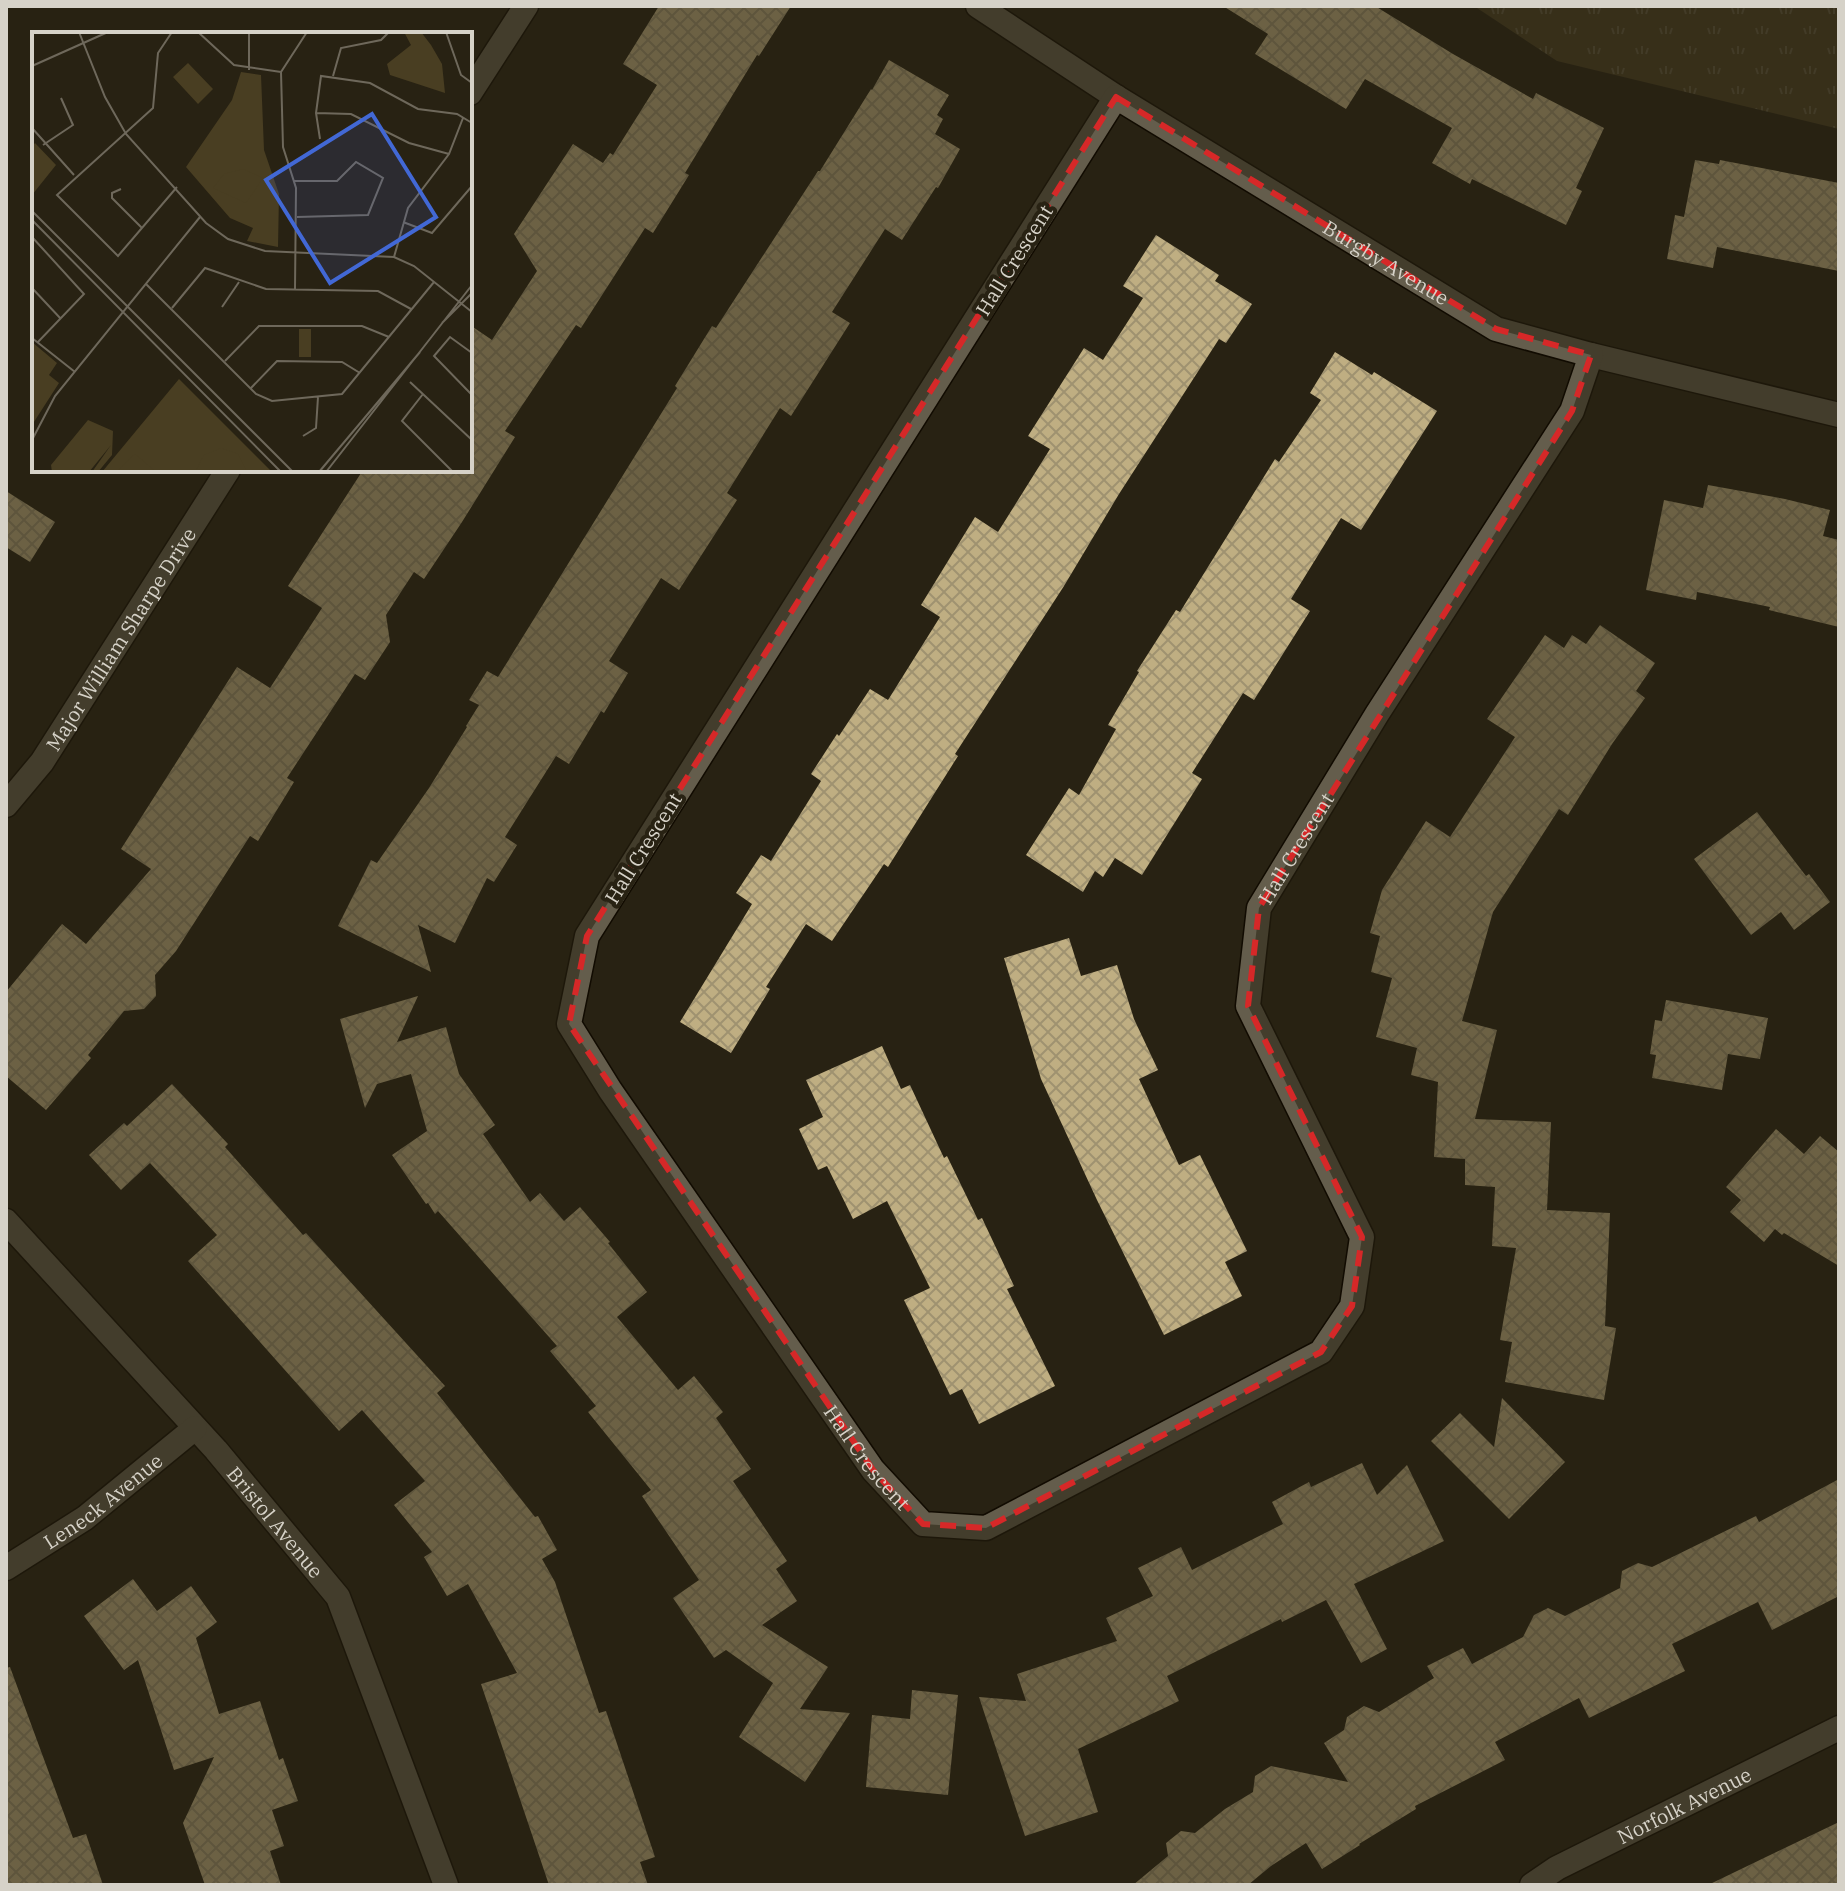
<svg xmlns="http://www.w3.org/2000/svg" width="1845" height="1891" font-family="'IBM Plex Serif',serif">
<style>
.park{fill:url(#park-tufts)}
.building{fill:url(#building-cross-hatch)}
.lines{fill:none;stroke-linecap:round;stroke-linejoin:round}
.minor-casing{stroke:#110b01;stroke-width:27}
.minor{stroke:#645d4c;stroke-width:24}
.marked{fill:none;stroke:#d62828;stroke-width:6;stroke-dasharray:16 10;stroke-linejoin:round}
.labels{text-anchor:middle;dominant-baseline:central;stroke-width:8;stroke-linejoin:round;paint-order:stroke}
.street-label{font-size:20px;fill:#d6d2c8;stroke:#282213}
.inset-road{fill:none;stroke:#6e685b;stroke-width:2}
.view{fill:#4268d5;fill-opacity:0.15;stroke:#4268d5;stroke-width:4}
.inset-edge{fill:none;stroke:#d6d2c8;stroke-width:4}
</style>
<defs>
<pattern id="park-tufts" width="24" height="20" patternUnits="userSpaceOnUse" patternTransform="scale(2)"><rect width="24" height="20" fill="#493e22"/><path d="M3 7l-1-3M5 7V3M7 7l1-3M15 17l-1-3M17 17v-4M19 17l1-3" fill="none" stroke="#625941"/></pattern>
<pattern id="building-cross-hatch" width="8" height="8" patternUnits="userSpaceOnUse" patternTransform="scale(2)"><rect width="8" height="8" fill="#bfae82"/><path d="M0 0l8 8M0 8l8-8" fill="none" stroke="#9f9270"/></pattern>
</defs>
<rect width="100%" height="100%" fill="#282213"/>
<polygon class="park" points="1474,6 1839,6 1839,129 1557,61"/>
<g class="building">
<polygon points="659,6 791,6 759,56 757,55 685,173 689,175 653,233 645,228 581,328 576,325 505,431 515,437 462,522 424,579 414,572 386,615 390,642 365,680 355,674 287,778 294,782 258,841 250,836 176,951 155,975 156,996 144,1009 124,1011 88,1055 91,1058 46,1110 6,1076 6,992 62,924 86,944 151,869 121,849 237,667 270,688 322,608 288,586 363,470 470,470 470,325 492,340 537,271 514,234 573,144 603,163 610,153 613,155 657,85 623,64"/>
<polygon points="1223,6 1375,6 1453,54 1533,99 1536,93 1604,128 1576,188 1582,191 1566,225 1472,179 1470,184 1432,163 1452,128 1365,79 1346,109 1255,54 1268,34"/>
<polygon points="889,60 949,95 937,115 943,119 935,134 960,149 938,188 936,187 902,240 885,229 832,312 850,323 791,416 780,408 727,493 737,500 679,590 661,578 609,661 628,673 604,713 601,711 569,764 556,756 505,837 517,845 494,882 487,878 455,943 418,925 431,972 338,926 371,860 377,863 429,788 467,727 466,726 479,705 469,700 487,671 498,677 677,388 675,386 712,326 716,328 818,171 820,171 871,89 872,90"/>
<polygon points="1695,160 1719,164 1720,160 1839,183 1839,271 1717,247 1713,268 1667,259 1675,215 1684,217"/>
<polygon points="1156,235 1219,275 1215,281 1252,304 1226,343 1219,339 1119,494 1064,586 955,754 958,756 888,867 884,864 832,941 806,924 766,987 770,989 731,1053 680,1022 752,904 736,893 761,855 771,861 821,781 811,774 837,734 839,736 870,689 888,700 940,617 921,605 975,517 998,532 1050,449 1028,436 1084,348 1103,360 1143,298 1123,286"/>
<polygon points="1335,352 1372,375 1374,372 1437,411 1361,530 1341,518 1291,599 1310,611 1254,700 1243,693 1192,773 1202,779 1142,875 1115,858 1103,877 1095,871 1083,892 1026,855 1069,788 1079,795 1116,729 1108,725 1139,672 1137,671 1176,610 1180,612 1275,459 1279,462 1321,400 1310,393"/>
<polygon points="1708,485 1785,499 1830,510 1823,536 1839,540 1839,627 1769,610 1770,607 1697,592 1696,600 1646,590 1664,500 1703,508"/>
<polygon points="6,491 55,522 30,562 6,547"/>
<polygon points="1600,625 1655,663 1636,691 1645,698 1612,744 1568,815 1559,809 1493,912 1462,1021 1497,1030 1475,1119 1551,1122 1547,1210 1610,1213 1605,1326 1616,1328 1604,1400 1505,1382 1512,1342 1500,1340 1516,1248 1492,1246 1495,1187 1465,1185 1465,1159 1434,1157 1438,1082 1411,1075 1417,1048 1376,1037 1392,978 1371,972 1380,936 1370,933 1382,890 1426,821 1450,837 1515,737 1487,719 1545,635 1564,648 1572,635 1586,644"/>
<polygon points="1757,812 1806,876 1809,874 1830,902 1794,930 1781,912 1751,935 1694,859"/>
<polygon points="1069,938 1081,976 1117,965 1134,1019 1158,1070 1139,1079 1179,1165 1200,1155 1247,1251 1225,1262 1242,1296 1164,1335 1097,1200 1041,1079 1004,958"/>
<polygon points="418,996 397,1042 446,1027 459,1074 495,1125 483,1134 530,1202 540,1193 564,1221 580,1207 610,1242 608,1243 647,1292 617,1317 678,1390 694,1376 723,1412 716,1418 751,1469 733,1481 787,1561 776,1569 797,1601 762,1625 828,1667 800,1709 850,1713 805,1782 739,1737 773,1683 726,1650 714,1658 673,1598 699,1580 642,1496 651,1490 588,1412 596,1406 550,1351 557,1346 438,1211 435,1214 428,1203 426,1204 392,1155 427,1131 411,1074 377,1084 365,1108 340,1019"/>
<polygon points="1666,1000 1768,1018 1760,1059 1728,1054 1722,1090 1652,1078 1656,1055 1650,1054 1655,1020 1662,1021"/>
<polygon points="882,1046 901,1089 910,1085 944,1158 947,1156 978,1220 982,1218 1014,1286 1007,1289 1055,1386 979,1424 962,1389 950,1395 904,1300 930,1288 887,1201 853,1219 827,1166 818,1170 799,1129 823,1117 806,1080"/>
<polygon points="172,1084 228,1144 225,1147 303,1235 306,1233 445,1386 437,1393 535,1517 538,1516 557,1550 542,1559 555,1582 599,1713 606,1711 655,1857 640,1862 648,1885 549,1885 481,1684 517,1673 468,1584 447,1596 424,1557 432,1552 394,1505 425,1481 362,1410 339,1431 188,1261 217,1235 150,1163 121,1190 89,1155 124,1123 127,1126"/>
<polygon points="1776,1129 1804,1154 1820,1136 1839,1152 1839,1266 1784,1233 1782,1235 1775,1229 1764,1242 1730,1212 1741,1200 1726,1187"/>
<polygon points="1502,1398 1565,1462 1509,1519 1431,1441 1460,1413 1494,1447"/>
<polygon points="1362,1463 1377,1495 1407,1465 1444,1541 1354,1584 1387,1649 1361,1663 1326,1600 1282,1622 1281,1619 1167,1676 1179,1701 1078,1749 1098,1812 1025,1836 979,1697 1026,1701 1017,1674 1117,1641 1106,1618 1153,1596 1138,1568 1181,1547 1192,1570 1283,1524 1272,1502 1309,1482 1311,1487"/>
<polygon points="1839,1479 1839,1596 1772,1630 1758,1602 1672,1644 1685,1671 1589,1718 1579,1698 1495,1742 1505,1760 1415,1806 1416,1809 1359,1844 1360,1845 1322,1869 1306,1843 1271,1866 1248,1885 1133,1885 1168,1856 1166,1843 1181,1831 1195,1833 1225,1809 1253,1792 1255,1776 1271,1766 1348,1782 1324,1743 1344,1730 1347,1717 1364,1706 1379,1712 1434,1678 1427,1666 1463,1648 1472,1664 1523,1637 1534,1615 1548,1608 1565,1616 1620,1588 1622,1571 1638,1563 1652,1567 1756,1516 1759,1522"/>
<polygon points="133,1579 157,1611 191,1586 217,1622 196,1638 219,1714 260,1701 279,1760 283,1758 298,1801 272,1810 284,1846 270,1851 281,1885 205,1885 183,1823 214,1757 174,1770 138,1660 124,1670 84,1616"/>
<polygon points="10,1667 73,1838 86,1834 103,1885 6,1885 6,1668"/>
<polygon points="912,1690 958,1695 948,1795 866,1787 872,1715 910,1719"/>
<polygon points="1839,1822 1839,1885 1708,1885"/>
</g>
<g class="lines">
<defs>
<g id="minor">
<path id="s1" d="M 978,6 L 1116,97 L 1496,329 L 1591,355 L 1839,415"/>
<polyline points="470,93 526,6"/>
<path id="s2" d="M 1116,97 L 587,936 L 569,1024 L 610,1090 L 873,1470 L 923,1524 L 986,1528 L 1321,1352 L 1352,1306 L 1362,1237 L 1248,1006 L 1259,908 L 1377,714 L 1572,411 L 1591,355"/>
<path id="s3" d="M 6,805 L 42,762 L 228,470"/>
<path id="s4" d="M 6,1221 L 216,1450 L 338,1597 L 446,1885"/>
<path id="s5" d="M 6,1568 L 85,1518 L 195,1428"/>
<path id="s6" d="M 1532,1885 L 1557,1868 L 1839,1728"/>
</g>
</defs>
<use href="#minor" class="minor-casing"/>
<use href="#minor" class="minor"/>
</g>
<path d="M0 0H1845V1891H0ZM 1116,97 L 1496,329 L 1591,355 L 1572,411 L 1259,908 L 1248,1006 L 1362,1237 L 1352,1306 L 1321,1352 L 986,1528 L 923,1524 L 873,1470 L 569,1024 L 587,936 Z" fill="#282213" fill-opacity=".55" fill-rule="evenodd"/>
<path class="marked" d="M 1116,97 L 1496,329 L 1591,355 L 1572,411 L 1259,908 L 1248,1006 L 1362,1237 L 1352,1306 L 1321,1352 L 986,1528 L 923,1524 L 873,1470 L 569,1024 L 587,936 Z"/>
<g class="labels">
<g class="street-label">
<text transform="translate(1014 260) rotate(-58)">Hall Crescent</text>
<text stroke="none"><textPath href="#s1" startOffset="482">Burgby Avenue</textPath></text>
<text stroke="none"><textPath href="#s3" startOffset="202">Major William Sharpe Drive</textPath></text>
<text transform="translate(643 848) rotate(-58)">Hall Crescent</text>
<text stroke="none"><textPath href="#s2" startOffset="2688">Hall Crescent</textPath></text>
<text stroke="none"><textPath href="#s2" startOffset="1608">Hall Crescent</textPath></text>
<text stroke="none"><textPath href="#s5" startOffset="118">Leneck Avenue</textPath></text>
<text stroke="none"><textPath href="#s4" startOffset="404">Bristol Avenue</textPath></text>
<text stroke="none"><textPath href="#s6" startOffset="172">Norfolk Avenue</textPath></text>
</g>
</g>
<g transform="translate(32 32)">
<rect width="440" height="440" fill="#282213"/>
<path d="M 372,0 L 389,0 L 399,13 L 410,32 L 413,61 L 358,43 L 355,32 L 379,13 ZM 209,40 L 229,43 L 232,118 L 247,162 L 246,215 L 215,209 L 221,196 L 198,186 L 154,135 L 200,68 ZM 3,111 L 24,133 L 0,163 L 0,115 ZM 267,297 L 279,297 L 279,325 L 267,325 ZM 0,310 L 25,331 L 17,343 L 27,351 L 0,393 ZM 147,347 L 240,440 L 70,440 Z" fill="#493e22"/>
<path d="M 156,31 L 181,57 L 166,72 L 141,45 ZM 211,137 L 231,146 L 214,171 L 181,156 L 192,142 ZM 56,388 L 81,399 L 80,423 L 66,440 L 60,440 L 79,413 L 57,440 L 20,440 L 19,433 ZM 189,416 L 206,422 L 215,440 L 163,440 L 172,423 ZM 103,422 L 109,427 L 124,440 L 84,440 Z" fill="#493e22"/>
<path class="inset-road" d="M 47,0 L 73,65 L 94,102 L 174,191 L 196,207 L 233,219 L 362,225 L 382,234 L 440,280M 140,0 L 126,21 L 121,76 L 25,163 L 86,224 L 145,155M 166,0 L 202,33 L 249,40M 414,0 L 429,43 L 440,51M 0,34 L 76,0M 217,38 L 217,0M 301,44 L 309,16 L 349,8 L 357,0M 284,81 L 319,82 L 377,111 L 417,122M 0,96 L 42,143M 288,107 L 284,81 L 289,44 L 338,51 L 386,77 L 425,82 L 440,91M 11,113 L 41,93 L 29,66M 262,149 L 305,149 L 324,130 L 351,146 L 336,183 L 265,185M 89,157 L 80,161 L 80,166 L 110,196M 0,179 L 261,440M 0,188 L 249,440M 371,190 L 400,201 L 440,154M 0,205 L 52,262 L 5,311M 362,225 L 376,176 L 417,122 L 431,86M 114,252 L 224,362 L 240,369 L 310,362 L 402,250M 0,256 L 29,287M 263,257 L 264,156 L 251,115 L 249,40 L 275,0M 190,275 L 207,250M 140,276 L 173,236 L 234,257 L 346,259 L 379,277M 410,291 L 440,261M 0,306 L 43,340M 440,321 L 418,305 L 402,324 L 440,363M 193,329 L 227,294 L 330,294 L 357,305M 378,350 L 440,408M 219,356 L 245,329 L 310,330 L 328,341M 391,362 L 370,389 L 421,440M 271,404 L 284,396 L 286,365M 0,408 L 23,364 L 168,185M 287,440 L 388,320M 294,440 L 440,253"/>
<path class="view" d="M 340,82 L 404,185 L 298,251 L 234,148 Z"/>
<rect width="440" height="440" class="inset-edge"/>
</g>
<rect width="1845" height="1891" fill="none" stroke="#d6d2c8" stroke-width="16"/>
</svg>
